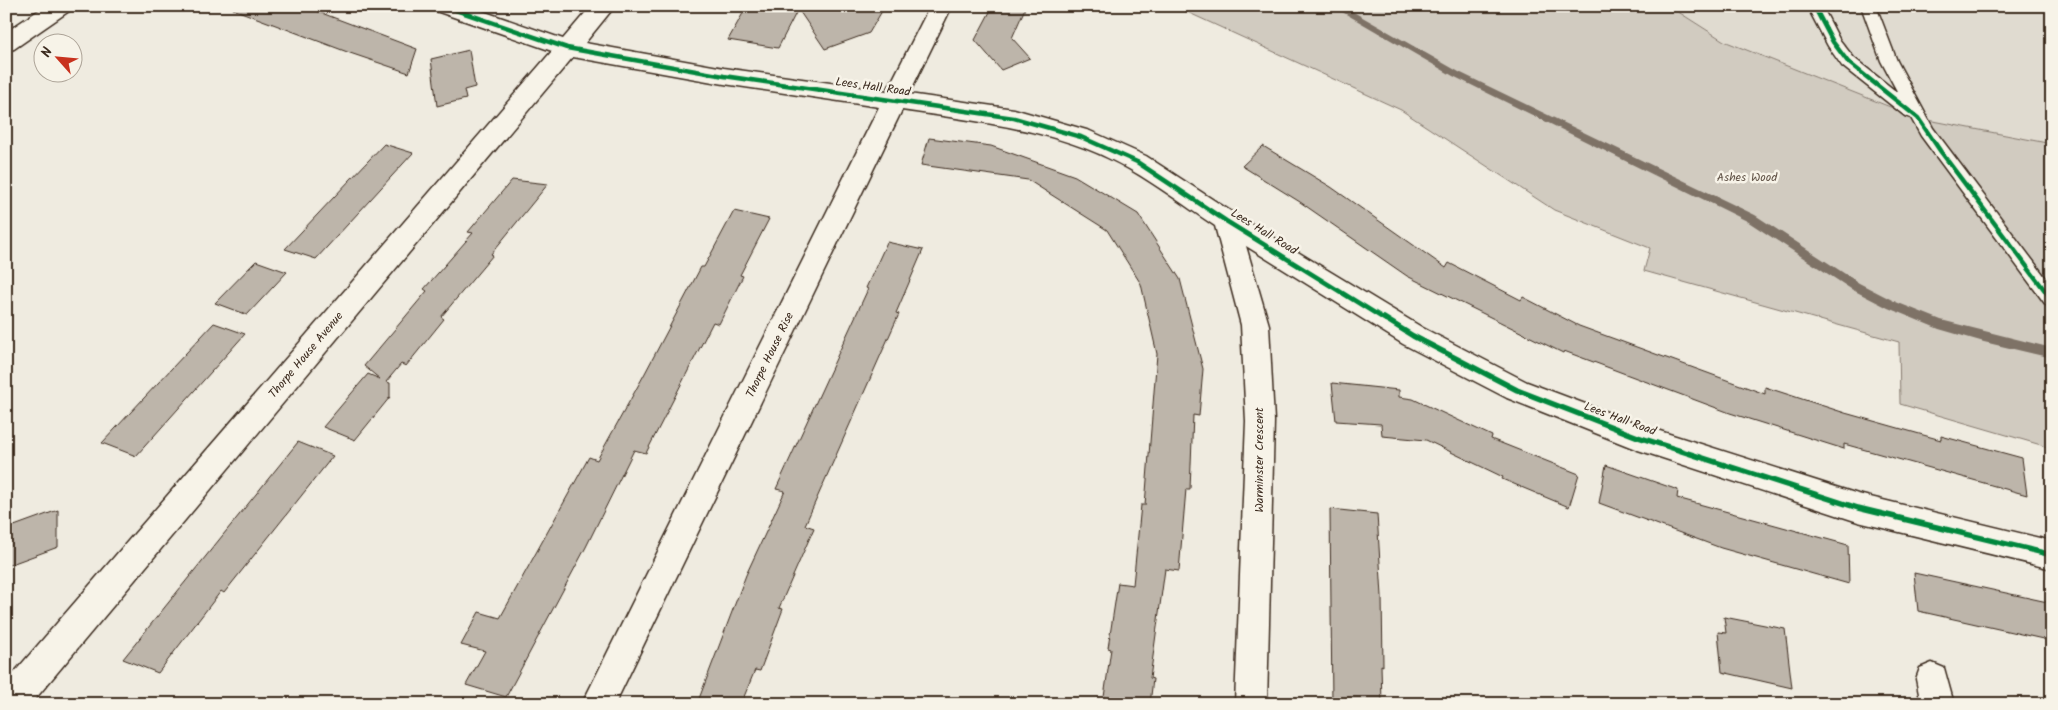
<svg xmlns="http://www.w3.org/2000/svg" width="2058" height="710" font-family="Kalam,sans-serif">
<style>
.built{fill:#e0dbd0}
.green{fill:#d1cbc0;stroke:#867a6f}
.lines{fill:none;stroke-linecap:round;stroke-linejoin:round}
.stream{fill:#7e7266;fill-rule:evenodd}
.building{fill:#bdb5aa;stroke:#3b2a1e}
.lane-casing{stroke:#3b2a1e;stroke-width:3}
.street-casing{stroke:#3b2a1e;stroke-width:3}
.lane{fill:#f7f3e8;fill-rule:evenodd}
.street{fill:#f7f3e8;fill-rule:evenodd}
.cycleway-far1-casing{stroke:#f7f3e8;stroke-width:7}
.cycleway-casing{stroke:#f7f3e8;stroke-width:9}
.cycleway-far1{stroke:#00873e;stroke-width:4.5}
.cycleway{stroke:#00873e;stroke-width:5.5}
.labels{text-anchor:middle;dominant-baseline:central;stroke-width:5;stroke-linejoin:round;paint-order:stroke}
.street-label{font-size:12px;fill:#3b2a1e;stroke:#f7f3e8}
.park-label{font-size:12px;fill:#605246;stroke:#f7f3e8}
</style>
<rect width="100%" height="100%" fill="#efebe0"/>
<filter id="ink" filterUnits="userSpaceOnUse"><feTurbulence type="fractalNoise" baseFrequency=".02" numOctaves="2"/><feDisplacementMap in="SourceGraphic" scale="10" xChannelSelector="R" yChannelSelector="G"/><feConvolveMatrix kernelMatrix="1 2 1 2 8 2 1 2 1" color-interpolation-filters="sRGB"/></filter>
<g filter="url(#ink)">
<polygon class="built" points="1669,6 2052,6 2052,144 1918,118 1724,41"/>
<polygon class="green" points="1174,6 1669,6 1724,41 1918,118 2052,144 2052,451 2041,445 1900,404 1899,342 1644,271 1650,248 1554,210 1401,110"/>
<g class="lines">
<polygon class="stream" points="1332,6 1343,6 1459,72 1755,215 1859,283 1896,302 1941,320 2052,348 2052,358 1984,342 1939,329 1888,308 1851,289 1747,221 1453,76"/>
</g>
<g class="building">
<polygon points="233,6 303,6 417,49 409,73 350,53 233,9"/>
<polygon points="747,6 885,6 869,33 825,49 798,9 778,48 728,40"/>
<polygon points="993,6 1026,6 1012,38 1030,58 1001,70 975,40"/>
<polygon points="469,50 475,87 464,90 466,99 437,106 431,59"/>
<polygon points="929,138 991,146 1075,176 1138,214 1180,279 1203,369 1199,416 1193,415 1190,489 1186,489 1179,571 1165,569 1150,678 1153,679 1150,704 1103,704 1111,649 1108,648 1118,583 1133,585 1141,505 1145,505 1157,354 1141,284 1107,230 1028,180 921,165"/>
<polygon points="384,144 413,153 316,259 285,249"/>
<polygon points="1263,146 1331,187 1446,268 1449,263 1521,300 1523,297 1579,326 1765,394 1765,387 1845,413 1941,440 1941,436 2022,458 2027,495 1844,444 1844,449 1730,413 1564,351 1563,353 1407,276 1300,202 1242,166"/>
<polygon points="512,180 548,184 491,254 493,255 441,317 444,319 406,366 401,364 386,382 390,383 390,397 355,440 323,427 368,374 380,379 364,366 427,291 424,289 473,233 468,232"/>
<polygon points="734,211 769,219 740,275 743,276 719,324 713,322 646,453 634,450 586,547 506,697 466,685 485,651 461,645 479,612 500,618 589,457 597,460 644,375 701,267 704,267"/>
<polygon points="887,242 923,250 896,313 899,314 805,525 814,528 779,608 783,609 760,671 755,670 741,704 697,704 746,575 785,491 776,489 868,289 866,288"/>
<polygon points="256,261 287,272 247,315 215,303"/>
<polygon points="214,323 245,334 136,456 102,443"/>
<polygon points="1332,383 1399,390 1399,397 1413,399 1492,436 1491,439 1579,474 1569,507 1502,479 1503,477 1426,440 1382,436 1381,424 1336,421"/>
<polygon points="298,442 333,456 224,593 221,591 158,673 123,659"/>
<polygon points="1606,465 1678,490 1677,498 1848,545 1849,584 1721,548 1599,503"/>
<polygon points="1330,509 1377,514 1382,596 1383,666 1381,665 1382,704 1332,704"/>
<polygon points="58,510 58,547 6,566 6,529"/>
<polygon points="1914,573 2052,603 2052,641 1918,611"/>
<polygon points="1724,617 1785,629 1792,688 1722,672 1718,632 1726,633"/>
</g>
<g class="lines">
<defs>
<polygon id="lane" points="1807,6 1822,6 1839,39 1854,58 1898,93 1881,61 1861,6 1876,6 1897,61 1933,128 2052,286 2052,307 2046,305 1921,136 1911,118 1905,116 1842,66 1828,46"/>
<g id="street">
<polygon points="45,6 72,6 69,11 14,49 6,51 6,32"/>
<path d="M 433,6 L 468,6 L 563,39 L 591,6 L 615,6 L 585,43 L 724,68 L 887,91 L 930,6 L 952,6 L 909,94 L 1014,109 L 1090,131 L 1146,156 L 1235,214 L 1423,328 L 1527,382 L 1641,425 L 1858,494 L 2052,541 L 2052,569 L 1858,522 L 1638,450 L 1507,398 L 1403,344 L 1246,246 L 1269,325 L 1274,421 L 1267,704 L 1235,704 L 1246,421 L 1241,325 L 1215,226 C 1186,207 1159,186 1129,169 C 1060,129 979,122 902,110 L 615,704 L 582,704 L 879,107 L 724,84 L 573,57 L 31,704 L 6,704 L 6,682 L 552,51 L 436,11 Z"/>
<polygon points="1932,663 1944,668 1954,704 1921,704 1916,679 1920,668"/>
</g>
</defs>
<use href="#lane" class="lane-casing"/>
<use href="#street" class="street-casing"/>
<use href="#lane" class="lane"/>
<use href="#street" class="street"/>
<defs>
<g id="cycleway-far1">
<polyline points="444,6 567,48 724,76 1014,118 1081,137 1137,162 1226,221 1386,320"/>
<polyline points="1814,6 1833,42 1848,62 1918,118 1941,152 2052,300"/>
</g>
<polyline id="cycleway" points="1384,318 1413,336 1517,390 1638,437 1858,508 2052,555"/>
</defs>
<use href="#cycleway-far1" class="cycleway-far1-casing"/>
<use href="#cycleway" class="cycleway-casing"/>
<use href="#cycleway-far1" class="cycleway-far1"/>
<use href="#cycleway" class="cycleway"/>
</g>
</g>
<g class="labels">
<g class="street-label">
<text transform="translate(873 87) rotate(8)">Lees Hall Road</text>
<text transform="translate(1264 232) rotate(32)">Lees Hall Road</text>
<text transform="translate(306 355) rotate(-50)">Thorpe House Avenue</text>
<text transform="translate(770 355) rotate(-64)">Thorpe House Rise</text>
<text transform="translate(1620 419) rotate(20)">Lees Hall Road</text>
<text transform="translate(1259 460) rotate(-90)">Warminster Crescent</text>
</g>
<g class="park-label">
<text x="1747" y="177">Ashes Wood</text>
</g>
</g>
<rect width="2058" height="710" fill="none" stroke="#f7f3e8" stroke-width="25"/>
<rect x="12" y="12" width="2033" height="685" fill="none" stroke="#3b2a1e" stroke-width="2" filter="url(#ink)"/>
<g transform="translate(58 58) rotate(297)"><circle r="24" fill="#f7f3e8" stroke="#aca397"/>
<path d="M0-4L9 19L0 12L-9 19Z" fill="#c8321e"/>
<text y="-8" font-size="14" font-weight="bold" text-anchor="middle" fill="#3b2a1e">N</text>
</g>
</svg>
